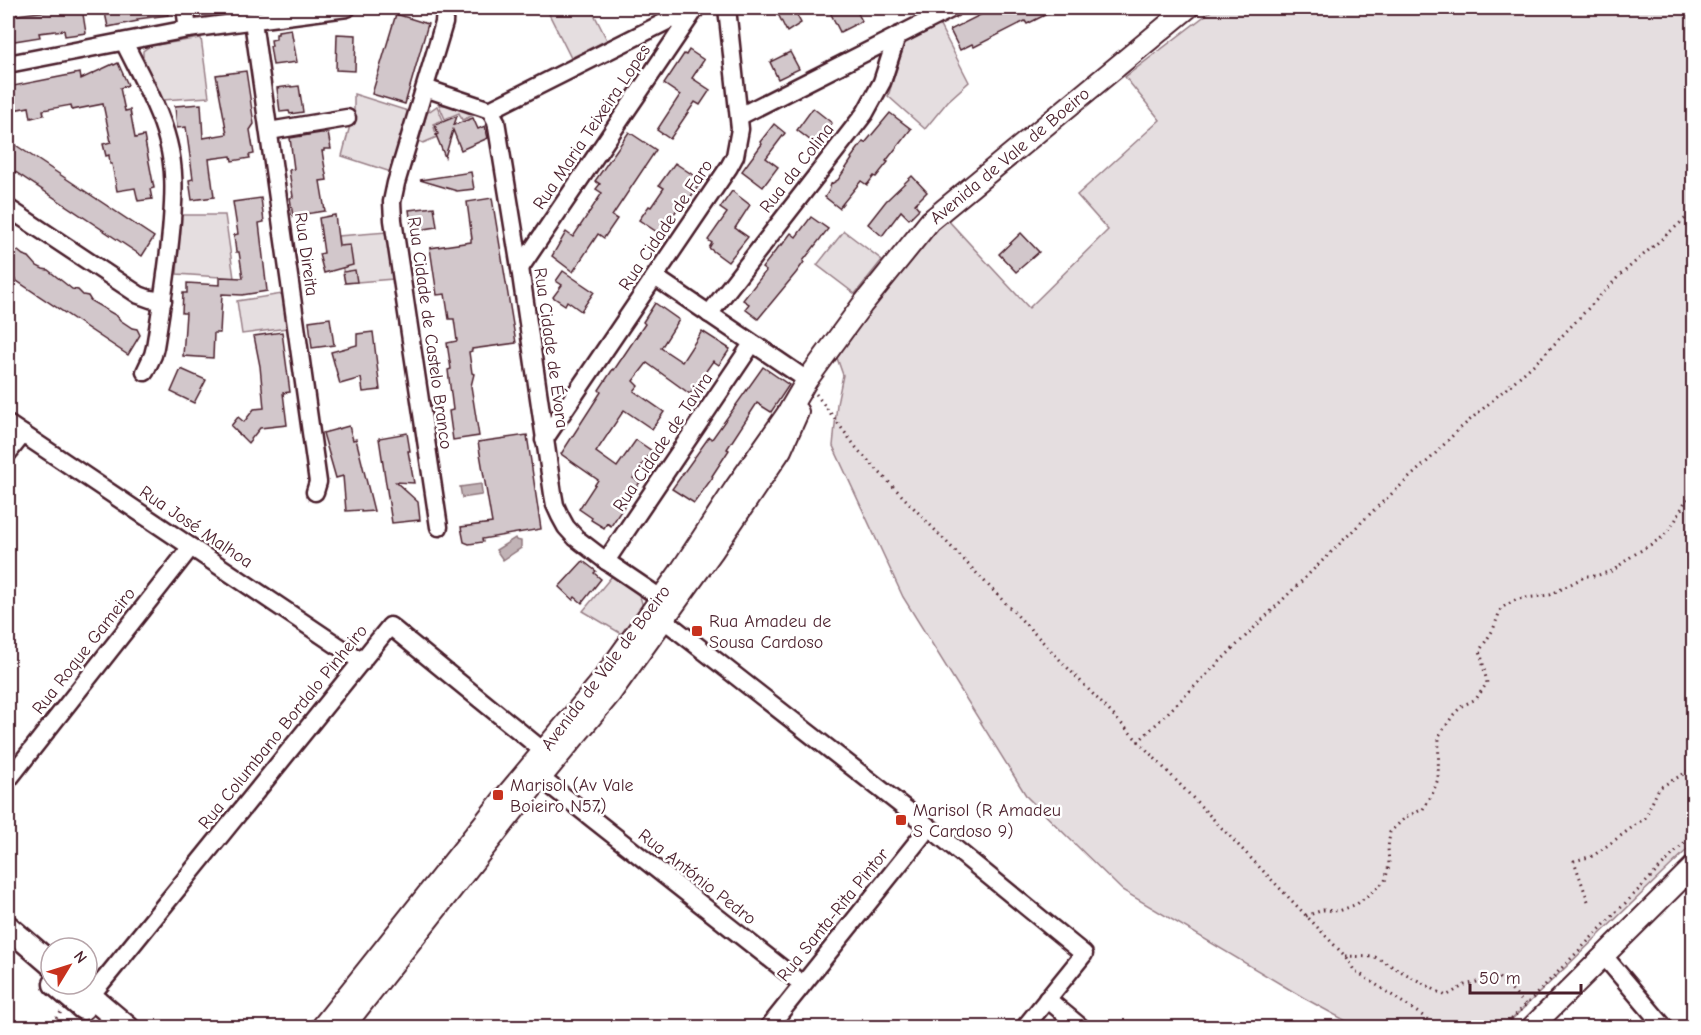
<svg xmlns="http://www.w3.org/2000/svg" width="1701" height="1035" font-family="'Comic Neue',sans-serif">
<style>
.green{fill:#e5dee0;stroke:#987e86;stroke-width:1.5}
.water{fill:#c1b3b6;stroke:#91787e;stroke-width:1.5}
.building{fill:#d2c7cb;stroke:#4a1f2b;stroke-width:1.5}
.lines{fill:none;stroke-linecap:round;stroke-linejoin:round}
.minor-casing{stroke:#4a1f2b;stroke-width:21}
.tertiary-casing{stroke:#4a1f2b;stroke-width:24}
.secondary-casing{stroke:#4a1f2b;stroke-width:27}
.path{stroke:#4a1f2b;stroke-width:3;stroke-dasharray:1.5 4.5;stroke-linecap:butt}
.minor{stroke:#fff;stroke-width:16}
.tertiary{stroke:#fff;stroke-width:20}
.secondary{stroke:#fff;stroke-width:22}
.poi-dot{fill:#c8321e;stroke:#fff;stroke-width:2}
.labels{text-anchor:middle;dominant-baseline:central;stroke-width:5;stroke-linejoin:round;paint-order:stroke}
.street-label{font-size:18px;fill:#4a1f2b;stroke:#fff}
.poi-label{font-size:18px;fill:#4a1f2b;stroke:#fff;text-anchor:start}
</style>
<rect width="100%" height="100%" fill="#fff"/>
<filter id="ink" filterUnits="userSpaceOnUse"><feTurbulence type="fractalNoise" baseFrequency=".0167" numOctaves="2"/><feDisplacementMap in="SourceGraphic" scale="12" xChannelSelector="R" yChannelSelector="G"/><feConvolveMatrix kernelMatrix="1 2 1 2 8 2 1 2 1" color-interpolation-filters="sRGB"/></filter>
<g filter="url(#ink)">
<g class="green">
<polygon points="562,8 591,8 607,40 571,58 549,14"/>
<polygon points="1215,8 1693,8 1693,844 1504,1027 1357,1027 1304,998 1122,890 1027,797 903,597 833,446 837,404 843,375 837,358 873,302 945,217 1029,308 1108,230 1077,195 1160,120 1125,77"/>
<polygon points="939,24 969,82 948,101 925,129 888,96 905,43"/>
<polygon points="201,38 209,97 162,100 143,60 143,51 150,46"/>
<polygon points="354,94 408,111 391,172 342,156 354,110"/>
<path d="M 439,105 C 451,104 464,108 474,115 L 462,120 L 459,113 L 445,119 Z"/>
<polygon points="437,106 443,120 433,124 437,137 423,143 419,141 427,113"/>
<polygon points="181,215 225,215 234,278 177,274"/>
<polygon points="844,231 882,260 855,294 817,265"/>
<polygon points="387,232 393,279 345,283 338,236"/>
<polygon points="282,294 287,328 242,334 237,301"/>
<path d="M 612,576 C 624,584 644,591 642,608 L 625,636 L 583,611 Z"/>
</g>
<g class="water">
<polygon points="481,484 482,493 481,495 462,498 460,487"/>
<polygon points="515,538 516,540 521,541 521,548 503,560 496,550"/>
</g>
<g class="building">
<polygon points="73,8 82,8 86,33 65,36 64,30 39,33 40,37 8,42 8,16"/>
<polygon points="104,8 167,8 168,15 137,19 138,21 108,27"/>
<polygon points="775,8 793,8 801,23 787,32"/>
<polygon points="838,8 855,8 862,21 840,32 830,12"/>
<polygon points="994,8 1059,8 1027,24 1025,21 974,47 972,44 960,50 950,30"/>
<polygon points="396,14 428,24 405,104 372,94"/>
<polygon points="291,29 297,62 273,65 270,46 272,46 271,40 276,39 276,34 278,34 278,31"/>
<polygon points="337,34 356,35 355,71 336,70"/>
<polygon points="689,50 704,60 692,78 710,90 700,105 695,102 670,139 657,130 680,95 664,84 684,54 686,55"/>
<polygon points="790,52 799,69 778,79 770,62"/>
<polygon points="118,63 128,85 120,88 125,111 130,110 135,138 144,136 154,188 150,189 152,199 138,201 135,188 117,191 112,164 110,164 109,155 106,156 103,144 111,142 103,104 72,110 71,105 43,110 44,115 31,118 29,107 8,111 8,87 80,73 81,79 113,64 114,65"/>
<polygon points="246,71 254,124 250,130 254,154 249,155 250,158 232,161 231,156 209,159 214,197 192,200 189,180 193,179 186,127 177,128 175,106 201,104 203,138 227,134 216,75"/>
<polygon points="291,86 291,87 299,86 303,112 290,114 289,111 280,112 277,88"/>
<polygon points="813,108 832,123 815,144 797,130"/>
<polygon points="890,113 911,129 886,161 888,162 876,177 874,176 867,185 861,181 839,208 825,197 829,191 831,184 838,180 852,159 851,158 863,142 865,143"/>
<polygon points="457,116 454,125 473,118 478,129 485,126 488,138 461,150 453,130 445,157 436,135 438,134 435,125"/>
<polygon points="774,124 785,133 766,158 778,167 763,187 742,171 762,144 760,142"/>
<polygon points="629,132 656,150 612,216 617,219 604,238 598,234 573,272 552,256 566,232 573,237 602,193 596,189 600,184 595,181"/>
<polygon points="321,133 328,133 331,149 324,149 324,151 322,151 327,180 320,181 325,211 293,216 290,198 293,197 289,170 294,169 290,138"/>
<polygon points="8,140 154,237 142,256 8,167"/>
<polygon points="675,163 702,181 687,202 684,199 668,223 670,225 663,236 639,220 649,206 651,207 664,188 659,185"/>
<polygon points="471,172 474,189 457,191 420,180"/>
<polygon points="912,176 927,192 915,204 919,209 909,219 901,211 882,236 868,224 886,201"/>
<polygon points="732,191 750,205 735,228 748,237 728,262 709,248 712,243 708,240 727,213 720,208"/>
<polygon points="261,198 264,222 259,223 267,291 242,295 222,294 220,333 214,333 213,358 183,356 186,313 182,313 183,293 187,293 187,283 220,285 220,277 243,278 239,252 236,252 234,235 238,234 233,202"/>
<polygon points="492,198 516,343 472,349 472,351 469,352 472,373 474,374 471,386 479,436 453,440 449,411 453,410 448,370 451,369 447,343 457,341 454,319 449,319 445,294 437,295 430,248 471,242 471,239 472,239 467,202"/>
<polygon points="434,207 437,227 412,231 409,210"/>
<polygon points="335,215 339,246 350,245 353,265 324,273 319,254 324,253 319,218"/>
<polygon points="811,217 828,229 803,261 804,262 796,273 758,319 745,309 749,304 743,300 766,271 762,268 781,244 782,245 791,233 796,237"/>
<polygon points="1021,233 1039,252 1016,272 999,254"/>
<polygon points="8,250 18,251 23,255 29,257 37,266 43,269 48,270 67,285 72,289 78,290 83,295 88,296 91,301 117,316 120,320 132,328 137,329 140,335 128,355 8,275"/>
<polygon points="355,270 357,282 345,283 343,272"/>
<polygon points="563,271 594,292 581,311 567,301 565,305 553,297 562,285 556,281"/>
<polygon points="655,303 679,320 661,348 682,362 702,331 730,349 719,365 713,361 690,394 647,363 633,381 638,386 634,391 664,412 652,429 624,410 596,452 617,467 636,440 652,451 633,478 640,482 611,526 607,523 604,528 591,520 592,518 579,509 598,480 561,454 601,392 599,390 613,369 614,370 645,324 643,322"/>
<polygon points="330,318 334,345 312,348 309,321"/>
<polygon points="282,332 290,392 283,393 287,425 260,428 248,443 231,426 238,417 244,422 254,409 264,408 260,366 254,336"/>
<polygon points="373,332 380,390 363,392 361,378 340,384 331,352 357,345 357,334"/>
<polygon points="763,367 789,385 771,412 757,403 727,449 729,450 712,476 713,477 694,503 672,489 709,437 712,439"/>
<polygon points="181,369 206,380 194,403 171,392"/>
<polygon points="349,426 353,440 356,439 374,511 361,512 361,510 346,511 343,476 336,478 323,433"/>
<polygon points="407,433 410,451 408,451 414,483 396,482 418,502 420,520 392,523 379,438"/>
<polygon points="527,435 541,529 482,539 483,542 469,544 464,542 461,527 492,523 478,442"/>
<polygon points="583,561 596,571 594,573 601,579 582,603 575,597 573,600 559,587"/>
</g>
<g class="lines">
<defs>
<g id="minor">
<polyline points="185,8 188,29"/>
<polyline points="253,21 318,482 315,492"/>
<path d="M 124,42 C 139,73 160,109 168,142 C 175,169 174,193 172,220 C 169,262 162,304 155,347 L 153,355 L 145,372"/>
<polyline points="8,64 188,29 347,8"/>
<polyline points="425,88 490,110 496,121 520,268 553,494 555,505 560,516 566,527 576,538 606,561 671,605"/>
<polyline points="490,110 693,8"/>
<polyline points="740,116 953,8"/>
<polyline points="269,131 347,118"/>
<polyline points="8,208 139,295 150,299 163,301"/>
<polyline points="520,268 696,8"/>
<polyline points="655,277 807,380"/>
<polyline points="709,314 865,113 882,82 897,36"/>
<polyline points="8,424 362,662"/>
<polyline points="544,440 729,167 735,156 740,129 727,8"/>
<polyline points="8,453 23,434"/>
<polyline points="439,527 393,220 392,202 396,183 444,23 445,8"/>
<polyline points="606,561 752,344"/>
<polyline points="654,612 929,827 1084,954 1024,1028"/>
<polyline points="532,771 802,984"/>
<polyline points="8,780 191,547"/>
<polyline points="1604,956 1665,1028"/>
<polyline points="1047,999 1082,1028"/>
<polyline points="83,1005 112,970 390,626 552,758"/>
<polyline points="768,1028 929,827"/>
</g>
<g id="tertiary">
<polyline points="321,1028 503,799 600,683 681,570 735,488 787,414 807,380 862,305 930,221 1188,8"/>
<polyline points="343,1028 515,809 611,693 713,551 781,450 798,412"/>
<polyline points="1531,1028 1694,866"/>
</g>
<g id="secondary">
<polyline points="8,927 51,964"/>
<polyline points="55,984 83,1008"/>
<polyline points="76,984 128,1028"/>
</g>
</defs>
<use href="#minor" class="minor-casing"/>
<use href="#tertiary" class="tertiary-casing"/>
<use href="#secondary" class="secondary-casing"/>
<g class="path">
<polyline points="816,394 858,450 1345,956 1354,970 1441,1028"/>
<polyline points="1138,742 1376,508 1432,457 1455,433 1541,358 1619,276 1694,211"/>
<polyline points="1588,901 1574,861 1593,856 1645,818 1659,788 1694,768"/>
<polyline points="1306,916 1323,910 1339,911 1357,904 1385,881 1389,865 1388,848 1390,832 1406,817 1423,809 1432,795 1438,779 1439,736 1454,714 1462,706 1476,699 1487,683 1480,650 1493,630 1501,608 1517,599 1550,595 1586,576 1595,576 1612,571 1632,556 1663,537 1674,523 1685,502 1694,496"/>
<polyline points="1345,956 1375,957 1446,996 1465,985 1498,977 1525,1004"/>
<polyline points="49,1028 61,1012"/>
<polyline points="1503,1028 1694,833"/>
</g>
<use href="#minor" class="minor"/>
<use href="#tertiary" class="tertiary"/>
<use href="#secondary" class="secondary"/>
</g>
</g>
<g class="poi-dot">
<rect x="691" y="625" width="12" height="12" rx="3"/>
<rect x="492" y="789" width="12" height="12" rx="3"/>
<rect x="895" y="814" width="12" height="12" rx="3"/>
</g>
<g class="labels">
<g class="street-label">
<text transform="translate(592 127) rotate(-56)">Rua Maria Teixeira Lopes</text>
<text transform="translate(1010 156) rotate(-40)">Avenida de Vale de Boeiro</text>
<text transform="translate(797 168) rotate(-52)">Rua da Colina</text>
<text transform="translate(666 225) rotate(-56)">Rua Cidade de Faro</text>
<text transform="translate(306 254) rotate(82)">Rua Direita</text>
<text transform="translate(430 333) rotate(82)">Rua Cidade de Castelo Branco</text>
<text transform="translate(551 348) rotate(82)">Rua Cidade de Évora</text>
<text transform="translate(663 442) rotate(-56)">Rua Cidade de Tavira</text>
<text transform="translate(196 527) rotate(34)">Rua José Malhoa</text>
<text transform="translate(84 651) rotate(-52)">Rua Roque Gameiro</text>
<text transform="translate(606 668) rotate(-53)">Avenida de Vale de Boeiro</text>
<text transform="translate(283 727) rotate(-51)">Rua Columbano Bordalo Pinheiro</text>
<text transform="translate(697 877) rotate(38)">Rua António Pedro</text>
<text transform="translate(833 915) rotate(-51)">Rua Santa-Rita Pintor</text>
</g>
<g class="poi-label">
<text x="709" y="621">Rua Amadeu de<tspan x="709" dy="21">Sousa Cardoso</tspan></text>
<text x="510" y="785">Marisol (Av Vale<tspan x="510" dy="21">Boieiro N57)</tspan></text>
<text x="913" y="810">Marisol (R Amadeu<tspan x="913" dy="21">S Cardoso 9)</tspan></text>
</g>
</g>
<rect width="1701" height="1035" fill="none" stroke="#fff" stroke-width="30"/>
<rect x="15" y="15" width="1671" height="1005" fill="none" stroke="#4a1f2b" stroke-width="2" filter="url(#ink)"/>
<g transform="translate(69 966) rotate(52)"><circle r="28" fill="#ffffff" stroke="#b7a5aa" stroke-width="1.5"/>
<path d="M0-4.5L10 22L0 15L-10 22Z" fill="#c8321e"/>
<text y="-9" font-size="16" font-weight="bold" text-anchor="middle" fill="#4a1f2b">N</text>
</g>
<path d="M1470 984v9h111v-9" fill="none" stroke="#4a1f2b" stroke-width="3"/>
<text x="1479" y="984" font-size="18" fill="#4a1f2b" stroke="#ffffff" stroke-width="4.5" paint-order="stroke">50 m</text>
</svg>
